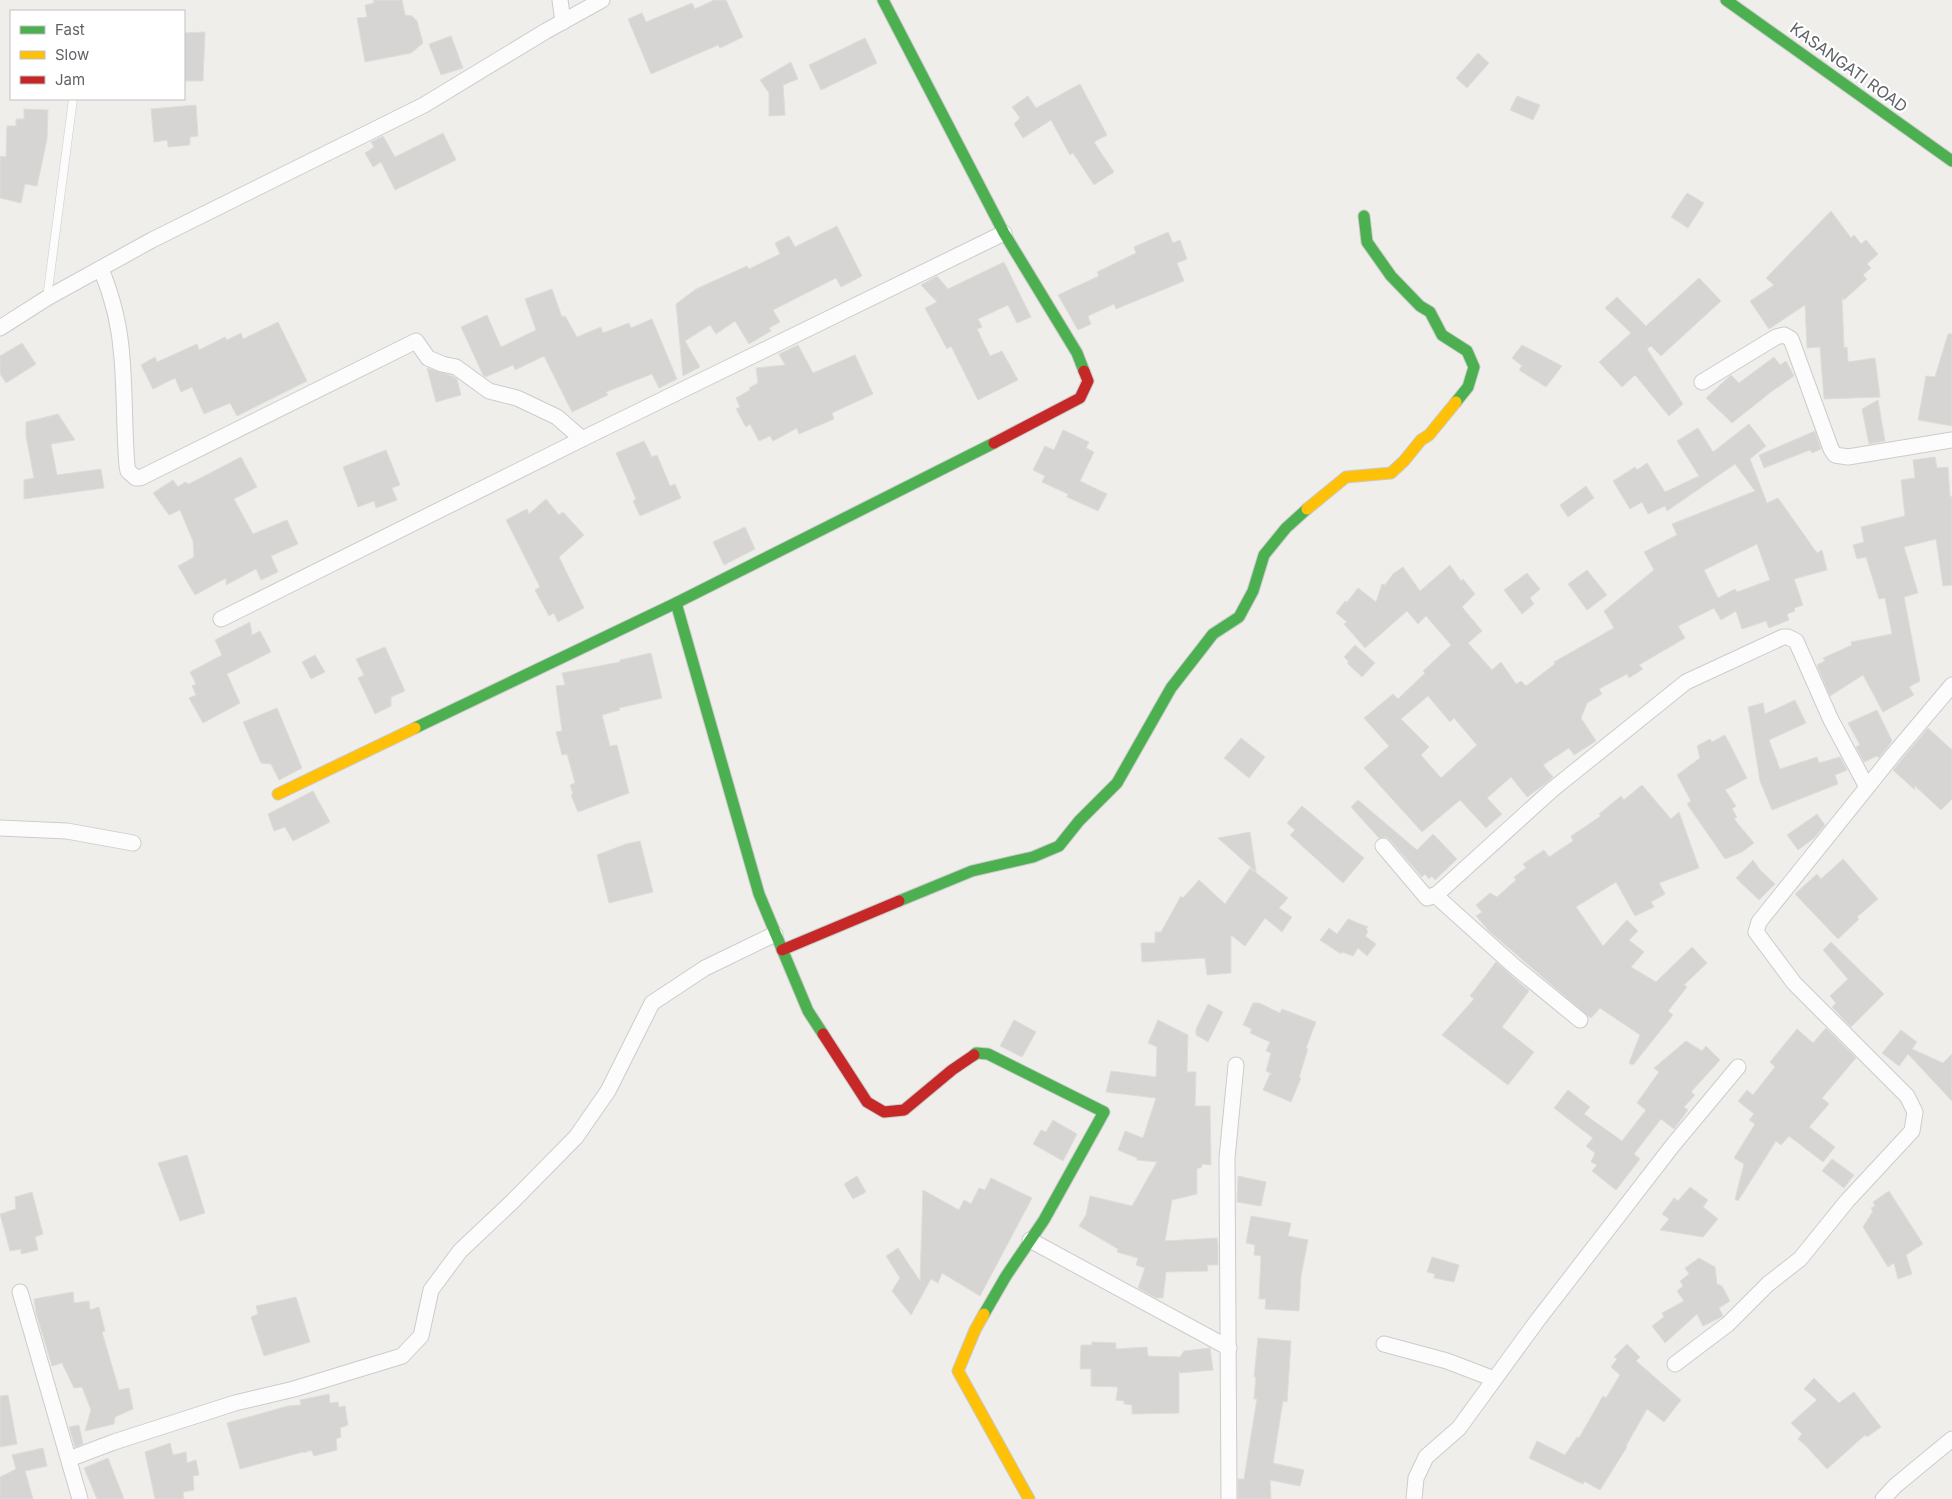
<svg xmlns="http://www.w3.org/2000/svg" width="1952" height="1499" font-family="Inter,sans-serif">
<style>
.building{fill:#d6d5d3;stroke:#deddd9;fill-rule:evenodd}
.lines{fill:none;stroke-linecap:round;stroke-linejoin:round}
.lane-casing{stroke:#cbcccc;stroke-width:9}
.street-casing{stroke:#cbcccc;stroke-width:17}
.fast-casing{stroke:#cacacb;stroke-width:13}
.slow-casing{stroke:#cacacb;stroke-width:13}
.jam-casing{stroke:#cacacb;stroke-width:13}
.lane{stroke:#fdfcfc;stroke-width:8}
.street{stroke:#fdfcfc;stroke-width:15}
.fast{stroke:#4caf50;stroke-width:11}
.slow{stroke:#ffc107;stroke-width:11}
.jam{stroke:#c62828;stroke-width:11}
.labels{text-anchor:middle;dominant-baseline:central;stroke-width:4.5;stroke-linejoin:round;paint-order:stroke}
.street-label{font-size:16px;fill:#5f6368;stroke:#fff}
</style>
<rect width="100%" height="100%" fill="#efeeea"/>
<g class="building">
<polygon points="373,0 402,0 405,15 412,16 417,21 423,43 411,53 365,62 357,18 367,17 365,5 374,3"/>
<polygon points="714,0 726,0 743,37 720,48 718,45 651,74 628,19 642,13 646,22 692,3 695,9"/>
<polygon points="205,32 203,81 184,81 184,33"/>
<polygon points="451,36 463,68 441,75 429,44"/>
<polygon points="865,38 877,63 821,90 809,65"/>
<polygon points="1478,53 1489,63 1467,88 1456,78"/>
<polygon points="791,62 798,79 783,85 785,115 769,116 769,93 760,80"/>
<polygon points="1080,84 1107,135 1094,142 1114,172 1094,185 1073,153 1070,155 1051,120 1023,138 1014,124 1020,118 1012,107 1028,96 1036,108"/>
<polygon points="1517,96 1540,105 1533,120 1510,110"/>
<polygon points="196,105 198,136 190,137 190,145 168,147 167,140 154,142 151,109"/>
<polygon points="24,109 48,110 47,139 37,186 25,184 21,203 0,198 0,156 6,157 7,126 16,126 16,119 24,119"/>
<polygon points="443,133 456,160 395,190 381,162 373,167 365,153 374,147 371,142 383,136 395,157"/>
<polygon points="1687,193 1704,203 1688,228 1671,217"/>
<polygon points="1831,211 1851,238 1854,235 1861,244 1866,240 1878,254 1867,264 1871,268 1863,275 1867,279 1844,300 1842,298 1844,348 1847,347 1848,362 1875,358 1880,397 1824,399 1820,347 1807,348 1805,305 1769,329 1750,301 1774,285 1766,278"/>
<polygon points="837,226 862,276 841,287 836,278 773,310 780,322 769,328 771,331 749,344 735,321 716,334 710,325 685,341 700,367 683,376 676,304 696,289 747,266 749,269 780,254 775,243 789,236 795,247"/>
<polygon points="1168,232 1173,243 1180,240 1187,259 1177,263 1184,281 1116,309 1114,304 1088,316 1091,324 1078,330 1058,295 1099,276 1097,272 1136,253 1134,247"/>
<polygon points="1004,262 1031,317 1017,323 1008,305 978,319 982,327 977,329 990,356 1002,351 1018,380 978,400 951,346 947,349 925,308 937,302 921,285 937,276 948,289"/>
<polygon points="1699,278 1721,301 1661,356 1651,346 1647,349 1683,404 1669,416 1635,375 1622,387 1599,362 1631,333 1605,308 1617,297 1646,326"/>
<polygon points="552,289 562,317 565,316 577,337 601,327 603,333 629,323 631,328 652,319 677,379 659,388 652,374 606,392 608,395 572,412 544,356 515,370 513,365 486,377 483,375 461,327 487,315 501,347 536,330 525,299"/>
<polygon points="278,322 307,381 237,416 230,403 204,414 192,387 181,392 175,378 153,389 141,365 155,357 157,362 197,344 199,350 225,337 227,340 241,333 243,339"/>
<polygon points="1948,334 1952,334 1952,426 1918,420 1926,376 1935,377"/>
<polygon points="22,343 36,364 6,383 0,374 0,356"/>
<polygon points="798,345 813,373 855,355 873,394 832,413 834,419 799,434 797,428 773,441 770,436 759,441 750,424 746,427 736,409 740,407 736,398 750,390 749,388 758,383 756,368 785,365 779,354"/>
<polygon points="1522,345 1562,366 1546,387 1519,370 1522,366 1512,358"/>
<polygon points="1774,357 1780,365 1786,361 1794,376 1771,392 1732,423 1706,398 1731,375 1739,383"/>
<polygon points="427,368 452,376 457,379 461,395 436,402"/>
<polygon points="1878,400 1885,441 1869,444 1862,409"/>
<polygon points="58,414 75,440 51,444 57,475 101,469 104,488 24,499 24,480 34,478 26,436 26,422"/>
<path d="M 1749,424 L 1766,446 L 1750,459 L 1767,503 L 1778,498 L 1817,553 L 1822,550 L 1827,570 L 1794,579 L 1803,605 L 1794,608 L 1795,611 L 1787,614 L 1789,620 L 1769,628 L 1766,621 L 1742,629 L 1736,611 L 1721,620 L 1714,608 L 1678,626 L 1685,638 L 1639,665 L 1643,669 L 1629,678 L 1627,674 L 1599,689 L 1602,694 L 1587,703 L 1581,718 L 1596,741 L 1574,755 L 1569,748 L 1543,765 L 1553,777 L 1545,784 L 1527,797 L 1511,777 L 1487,798 L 1502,814 L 1486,828 L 1460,800 L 1422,832 L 1364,768 L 1389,746 L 1364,718 L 1393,694 L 1398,699 L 1425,673 L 1423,671 L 1451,645 L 1426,616 L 1418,624 L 1407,611 L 1365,648 L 1344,624 L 1347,622 L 1336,613 L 1345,601 L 1347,602 L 1358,588 L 1376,602 L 1382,584 L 1385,585 L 1393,574 L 1403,567 L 1420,591 L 1450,565 L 1461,581 L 1463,579 L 1475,594 L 1462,607 L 1482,631 L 1468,643 L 1492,670 L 1501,662 L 1516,684 L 1521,681 L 1526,686 L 1555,664 L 1554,662 L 1614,628 L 1604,611 L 1654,570 L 1644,552 L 1677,535 L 1672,524 L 1755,491 L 1735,464 L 1667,511 L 1665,506 L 1648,514 L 1642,502 L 1630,509 L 1613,481 L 1635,467 L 1637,470 L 1647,463 L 1665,492 L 1699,476 L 1677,441 L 1698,428 L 1713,452 ZM 1757,544 L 1770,580 L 1737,592 L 1735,589 L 1718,598 L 1704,570 ZM 1428,696 L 1450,722 L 1454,718 L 1477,745 L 1441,778 L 1421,755 L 1429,747 L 1401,719 Z"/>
<polygon points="1063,430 1089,442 1086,448 1094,452 1080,481 1107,494 1098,511 1067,497 1068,494 1042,482 1045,476 1033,470 1045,446 1054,450"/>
<polygon points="1815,431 1821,449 1812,453 1810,450 1764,468 1759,455"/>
<polygon points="644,441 652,457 657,455 670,486 675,484 681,498 640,516 633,501 636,499 616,453"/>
<polygon points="386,450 400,485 392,488 397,500 376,508 374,501 358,507 343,467"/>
<polygon points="241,457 257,487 234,499 253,534 287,520 298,544 271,556 278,572 261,580 256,569 226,585 226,578 195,595 178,566 194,557 193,541 180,510 169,515 153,493 173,480 178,487 185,482 189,484"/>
<polygon points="1935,457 1937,468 1948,467 1950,497 1952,496 1952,585 1943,586 1936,539 1904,547 1918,593 1904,597 1920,681 1909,687 1914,695 1883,712 1863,675 1830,696 1817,665 1825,661 1823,658 1852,645 1851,642 1892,634 1885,598 1879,599 1866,557 1857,559 1853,545 1864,542 1861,527 1905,516 1901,480 1915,478 1913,460"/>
<polygon points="1586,486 1594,498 1568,517 1560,505"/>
<polygon points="546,499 559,515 563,512 584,535 559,557 584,608 558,622 554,613 549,616 535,590 540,587 506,520 527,509 529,514"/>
<polygon points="745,527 755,549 724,565 713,542"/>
<polygon points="1587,570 1607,595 1587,610 1568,584"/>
<polygon points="1527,573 1540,589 1530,598 1534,604 1522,614 1504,590"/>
<polygon points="250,622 252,635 260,631 271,652 227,674 240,703 203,723 189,698 196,695 192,686 196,684 190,672 222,655 215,640"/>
<polygon points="1355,645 1375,663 1362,677 1347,663 1349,662 1344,657"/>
<polygon points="385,647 405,691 391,697 391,706 375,714 358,678 364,675 356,659"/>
<polygon points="651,653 662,698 619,708 620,710 602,715 610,746 617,745 629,793 578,812 571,795 573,794 570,785 575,783 567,754 562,755 556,732 562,731 556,686 565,685 562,673 620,662 620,660"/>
<polygon points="315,655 325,672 311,679 302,662"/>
<polygon points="1795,700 1806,723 1769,740 1780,769 1817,757 1819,763 1840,757 1847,770 1835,775 1838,784 1772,810 1760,781 1748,707 1763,703 1765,714"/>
<polygon points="277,708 302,768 279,780 271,764 261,763 243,722"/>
<polygon points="1877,710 1892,741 1879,758 1877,756 1864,762 1856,747 1860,745 1848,723"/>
<polygon points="1928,728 1952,750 1952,799 1941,810 1914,785 1915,790 1893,770"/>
<polygon points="1725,735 1747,778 1725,790 1736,806 1732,809 1737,817 1734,819 1754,843 1742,852 1725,859 1687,804 1691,801 1677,775 1700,758 1697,746 1710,739 1712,742"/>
<polygon points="1241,738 1265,757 1249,778 1224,758"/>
<polygon points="1642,785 1671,819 1679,812 1699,868 1659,883 1665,894 1651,902 1654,907 1635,916 1616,882 1576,907 1603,946 1627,920 1638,931 1629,940 1644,952 1631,967 1656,982 1692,947 1707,963 1684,985 1687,987 1668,1011 1673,1015 1633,1065 1629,1063 1640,1035 1600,1008 1591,1018 1588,1016 1490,932 1476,916 1482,912 1476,905 1490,893 1497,897 1516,880 1514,877 1526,868 1523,864 1544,850 1549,857 1573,841 1571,836 1601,816 1599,814 1621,796 1624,800"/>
<polygon points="313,791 330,822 293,841 285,827 274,831 268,814"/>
<polygon points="1358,800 1417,850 1433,834 1457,859 1435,880 1432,876 1429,879 1425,874 1422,877 1390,840 1386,837 1379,838 1351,807"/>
<polygon points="1302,806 1364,858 1343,883 1290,835 1295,830 1287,823"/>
<polygon points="1817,814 1825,825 1814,838 1798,850 1787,835"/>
<polygon points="1250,832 1256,872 1218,838"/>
<polygon points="640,841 653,892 609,903 597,855 626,844"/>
<polygon points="1843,859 1878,899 1857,917 1859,919 1838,939 1795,894 1817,874 1821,879"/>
<polygon points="1753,860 1760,870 1775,884 1759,900 1736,878"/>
<polygon points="1250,868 1288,898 1279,908 1292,917 1282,932 1265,918 1245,946 1231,935 1231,973 1207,975 1205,958 1142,962 1141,943 1155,943 1155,932 1161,932 1181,896 1183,898 1199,880 1225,904"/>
<polygon points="1348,919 1368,927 1366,929 1368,932 1365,936 1376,944 1367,956 1358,948 1353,956 1342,952 1341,954 1320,940 1329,928 1337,934"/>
<polygon points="1831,942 1884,994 1851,1027 1832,1007 1836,1003 1830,996 1848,979 1823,950"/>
<polygon points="1496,962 1529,991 1502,1027 1534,1052 1508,1085 1442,1035 1474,999 1470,996"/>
<polygon points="1253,1003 1259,1003 1280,1013 1282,1009 1316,1022 1306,1048 1308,1049 1299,1077 1301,1078 1291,1102 1263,1090 1270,1074 1272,1074 1266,1071 1271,1053 1266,1051 1270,1042 1250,1033 1252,1029 1243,1025"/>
<polygon points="1208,1004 1223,1012 1208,1042 1196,1035 1196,1029"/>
<polygon points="1014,1020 1036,1032 1022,1057 1000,1046"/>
<polygon points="1158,1020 1188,1035 1187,1072 1196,1072 1195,1106 1210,1106 1211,1165 1202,1164 1201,1168 1197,1168 1197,1194 1172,1200 1165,1241 1217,1238 1218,1247 1218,1265 1207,1265 1208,1271 1166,1272 1163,1298 1156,1298 1138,1288 1145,1268 1136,1265 1138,1258 1117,1252 1118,1249 1079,1226 1086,1215 1090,1196 1132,1206 1157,1162 1137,1160 1137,1158 1118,1150 1125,1131 1143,1138 1156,1098 1106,1092 1111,1071 1156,1077 1157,1047 1148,1043"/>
<polygon points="1826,1028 1856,1058 1822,1098 1829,1104 1809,1127 1835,1147 1823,1162 1789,1136 1781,1145 1776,1141 1738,1201 1735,1199 1744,1164 1734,1158 1755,1124 1749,1120 1754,1114 1738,1101 1747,1090 1753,1095 1775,1067 1770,1062 1797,1029 1813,1043"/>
<polygon points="1901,1030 1917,1042 1912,1049 1943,1063 1952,1054 1952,1101 1908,1054 1899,1066 1882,1053"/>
<polygon points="1686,1041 1702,1051 1706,1046 1720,1060 1691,1092 1695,1095 1684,1107 1688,1110 1674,1129 1661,1119 1634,1154 1640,1159 1616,1190 1592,1171 1597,1165 1591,1162 1595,1153 1586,1146 1593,1138 1554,1108 1568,1090 1590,1107 1584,1114 1622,1141 1646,1110 1637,1103 1659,1072 1654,1068"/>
<polygon points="1053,1120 1077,1134 1063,1161 1033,1144 1041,1130 1046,1132"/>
<polygon points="187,1155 205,1213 180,1221 158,1163"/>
<polygon points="1832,1159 1854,1175 1844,1188 1822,1171"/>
<polygon points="857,1176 866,1192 853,1199 844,1184"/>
<polygon points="1238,1176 1266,1182 1261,1206 1237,1202"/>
<polygon points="991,1178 1032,1198 980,1296 942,1273 938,1283 931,1279 911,1315 892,1291 900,1278 886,1256 898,1248 920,1281 923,1190 959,1210 964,1200 971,1204 979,1188 985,1190"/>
<polygon points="1690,1187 1708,1200 1703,1207 1718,1219 1703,1237 1660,1230 1669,1219 1662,1214 1674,1198 1678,1201"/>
<polygon points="1889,1191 1923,1244 1906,1255 1912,1274 1898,1279 1894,1263 1888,1267 1863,1227 1873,1211 1871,1208 1875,1206 1873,1202"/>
<polygon points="32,1192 43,1234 35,1237 38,1250 21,1254 21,1249 10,1251 0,1214 16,1209 15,1197"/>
<polygon points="1251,1216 1291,1223 1288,1236 1308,1240 1301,1276 1299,1311 1265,1309 1266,1299 1259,1299 1261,1256 1254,1255 1255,1245 1246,1243"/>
<polygon points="1432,1257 1459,1265 1454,1282 1434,1278 1435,1274 1427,1272"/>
<polygon points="1699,1258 1715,1267 1717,1284 1722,1286 1730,1301 1719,1308 1723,1316 1703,1326 1697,1314 1665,1343 1652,1326 1664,1317 1662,1313 1684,1301 1677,1291 1683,1286 1680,1281 1689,1274 1685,1268"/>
<polygon points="73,1292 74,1303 89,1301 90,1310 99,1307 105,1331 102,1332 119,1390 129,1388 133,1409 115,1417 114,1424 85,1431 91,1410 82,1387 74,1388 62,1363 52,1366 36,1313 34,1299"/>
<polygon points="296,1297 310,1342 264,1356 251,1317 258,1314 256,1306"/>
<polygon points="1258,1338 1291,1341 1287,1402 1283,1401 1273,1463 1304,1470 1300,1486 1270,1480 1271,1499 1238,1499 1238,1479 1244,1479 1257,1399 1254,1399 1256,1377 1254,1377"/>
<polygon points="1092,1342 1116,1343 1116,1349 1147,1347 1148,1356 1180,1357 1184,1351 1210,1348 1213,1370 1180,1373 1179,1371 1179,1413 1132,1414 1132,1405 1124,1404 1124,1401 1116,1400 1118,1387 1091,1386 1091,1369 1080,1369 1081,1345 1092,1345"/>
<polygon points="1627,1344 1640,1357 1636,1361 1681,1400 1664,1422 1647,1409 1626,1446 1627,1447 1600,1490 1584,1481 1583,1484 1529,1458 1537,1441 1565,1455 1577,1437 1579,1438 1603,1396 1606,1398 1620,1375 1611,1367 1617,1359 1614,1357"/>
<polygon points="1814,1378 1839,1403 1854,1392 1881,1427 1867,1437 1865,1435 1827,1469 1806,1446 1798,1439 1802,1434 1791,1423 1817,1400 1804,1389"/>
<polygon points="329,1394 330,1403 338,1402 339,1407 345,1406 348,1425 340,1428 341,1437 336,1439 337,1450 314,1456 311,1450 304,1453 303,1452 240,1469 227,1423 288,1406 301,1405 300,1400"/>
<polygon points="8,1395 17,1444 0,1447 0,1396"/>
<polygon points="79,1425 83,1444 75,1447 69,1427"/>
<polygon points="170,1443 173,1455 186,1452 187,1463 196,1460 199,1475 193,1476 194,1490 183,1492 184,1499 155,1499 145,1452"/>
<polygon points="43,1448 47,1466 25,1471 33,1499 0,1499 0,1477 16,1469 12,1455"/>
<polygon points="108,1458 124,1499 97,1499 84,1468"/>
</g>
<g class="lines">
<defs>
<polyline id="lane" points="47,298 73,99"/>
<g id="street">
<polyline points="560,0 563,22"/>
<path d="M 101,269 C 113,298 120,327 122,358 C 125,394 124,430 127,466 L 128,471 L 136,478 L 140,478 L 416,341 L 428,358 L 442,364 L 456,367 L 489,391 L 517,398 L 557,417 L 582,439"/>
<polyline points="0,328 47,298 152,240 424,105 546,31 602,0"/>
<polyline points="1702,382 1776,337 1784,335 1791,339 1831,449 1835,455 1848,457 1952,440"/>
<polyline points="221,619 582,439 1004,233"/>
<polyline points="0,828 67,831 133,843"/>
<polyline points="1383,846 1427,898 1437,894 1553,789 1686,682 1783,637 1788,637 1796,641 1831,720 1867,787"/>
<polyline points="1435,895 1514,966 1580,1020"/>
<polyline points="1030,1240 1229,1348"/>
<polyline points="20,1292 80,1499"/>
<polyline points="1384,1344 1447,1361 1494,1379"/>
<polyline points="1675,1364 1728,1324 1768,1284 1800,1259 1847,1201 1912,1131 1915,1112 1907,1096 1794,983 1756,932 1759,922 1893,755 1952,685"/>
<polyline points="69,1459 114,1442 235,1403 294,1389 402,1356 421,1336 431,1290 460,1251 512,1202 576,1137 608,1091 652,1003 705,968 775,934"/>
<polyline points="1229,1499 1227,1158 1236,1065"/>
<polyline points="1414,1499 1416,1478 1426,1457 1459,1428 1537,1321 1673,1145 1738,1067"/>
<polyline points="1883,1499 1895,1486 1952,1439"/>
</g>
<g id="fast">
<polyline points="883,0 1004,233 1077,353 1084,371"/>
<polyline points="1726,0 1952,161"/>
<polyline points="1364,216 1367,242 1391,276 1420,306 1430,312 1442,335 1467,351 1474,367 1468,387 1456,402"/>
<polyline points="676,603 759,894 808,1011 823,1034"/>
<polyline points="415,728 676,603 994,443"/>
<polyline points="899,901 972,871 1033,857 1059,846 1079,821 1117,783 1171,688 1213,634 1239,617 1253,591 1264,555 1286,528 1307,509"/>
<polyline points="974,1055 976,1053 988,1054 1104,1112 1044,1220 1006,1276 984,1314"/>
</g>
<g id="slow">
<polyline points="1307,509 1346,477 1391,473 1404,461 1421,440 1429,435 1456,402"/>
<polyline points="278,794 415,728"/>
<polyline points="984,1314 975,1330 958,1371 1029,1499"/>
</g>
<g id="jam">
<polyline points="994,443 1080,398 1088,381 1084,371"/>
<polyline points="782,950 899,901"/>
<polyline points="823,1034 867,1102 884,1112 904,1110 952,1070 974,1055"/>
</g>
</defs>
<use href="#lane" class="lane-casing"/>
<use href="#street" class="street-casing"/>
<use href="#fast" class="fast-casing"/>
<use href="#slow" class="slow-casing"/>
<use href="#jam" class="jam-casing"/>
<use href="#lane" class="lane"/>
<use href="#street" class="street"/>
<use href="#fast" class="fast"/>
<use href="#slow" class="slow"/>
<use href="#jam" class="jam"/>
</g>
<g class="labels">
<g class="street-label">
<text transform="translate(1849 67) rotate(36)">KASANGATI ROAD</text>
</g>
</g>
<rect x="10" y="10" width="175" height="90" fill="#ffffff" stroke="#bfc1c3"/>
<rect x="20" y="26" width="25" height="8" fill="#4caf50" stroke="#bfc1c3"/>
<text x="55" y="35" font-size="15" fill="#5f6368">Fast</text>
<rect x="20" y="51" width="25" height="8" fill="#ffc107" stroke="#bfc1c3"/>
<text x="55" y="60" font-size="15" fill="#5f6368">Slow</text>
<rect x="20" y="76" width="25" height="8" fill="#c62828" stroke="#bfc1c3"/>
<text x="55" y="85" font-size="15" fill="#5f6368">Jam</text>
</svg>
